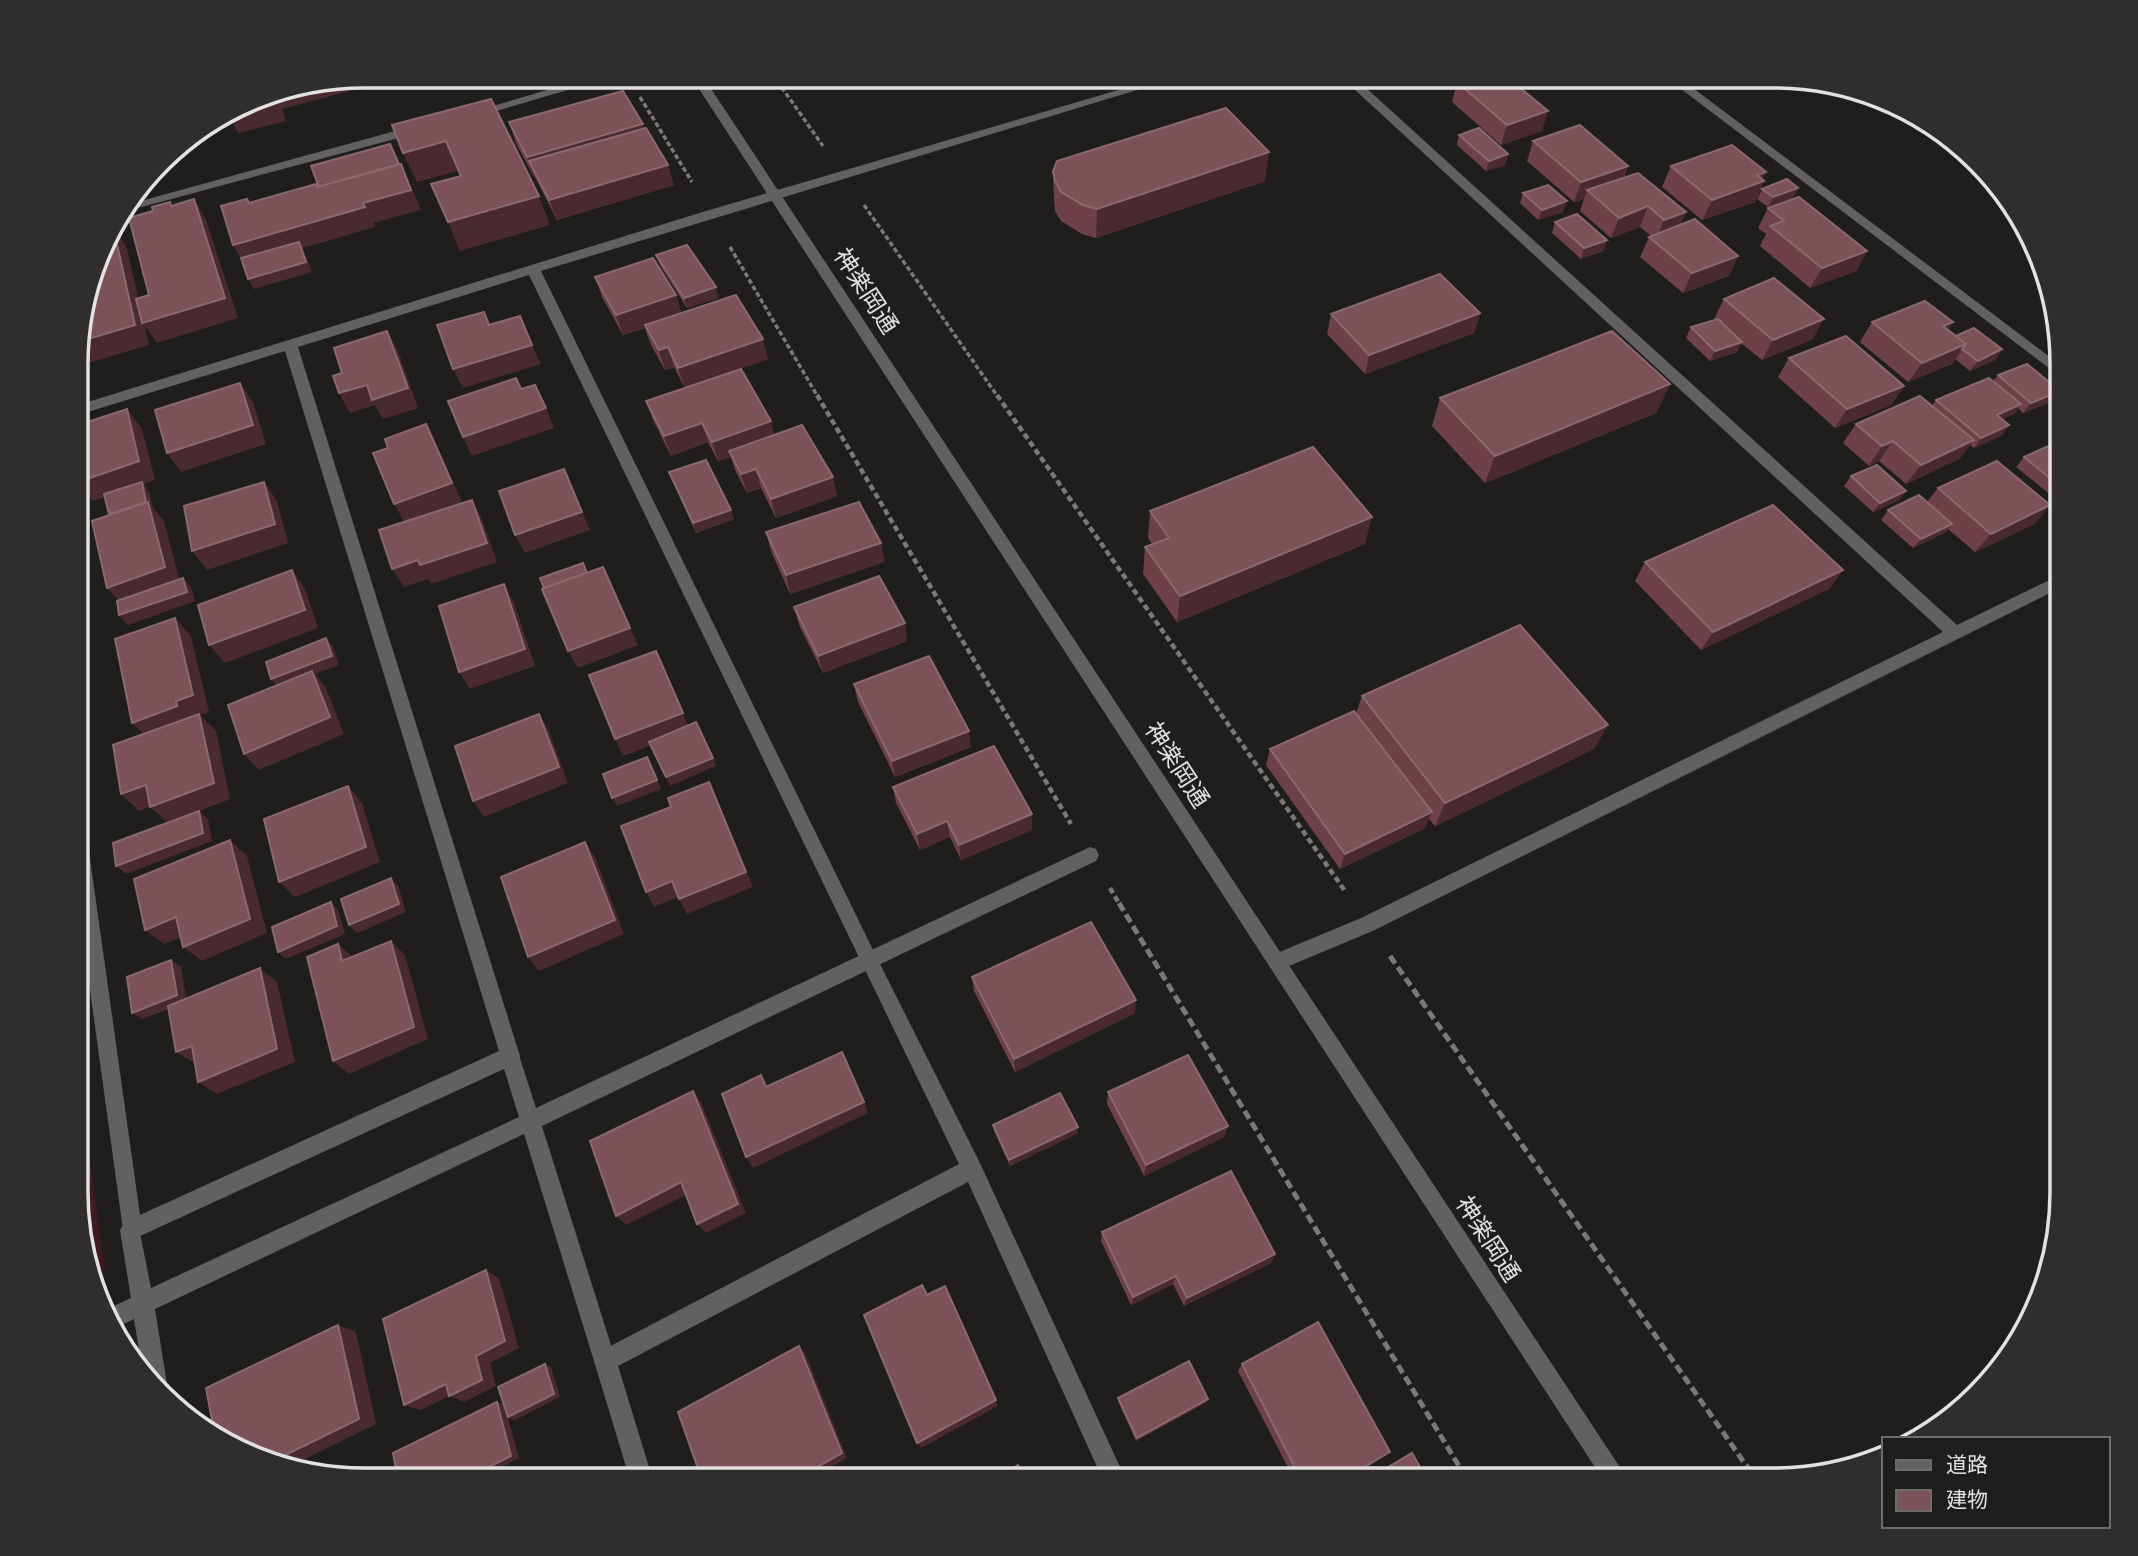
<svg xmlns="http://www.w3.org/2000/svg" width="2138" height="1556" font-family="'Fira Sans','Noto Sans JP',sans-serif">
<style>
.green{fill:#3f1a20}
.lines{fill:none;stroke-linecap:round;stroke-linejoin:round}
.path-far2{stroke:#7b7878;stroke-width:3.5;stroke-dasharray:5 2.5;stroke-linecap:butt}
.path-far1{stroke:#7b7878;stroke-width:4.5;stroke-dasharray:6 3.5;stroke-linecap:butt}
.path{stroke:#7b7878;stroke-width:5;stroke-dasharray:9 4.5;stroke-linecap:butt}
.pedestrian{fill:#626060;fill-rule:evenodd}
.minor{fill:#626060;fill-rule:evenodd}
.tertiary{fill:#626060;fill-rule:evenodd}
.wall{fill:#6d4147}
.shaded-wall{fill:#492b2f}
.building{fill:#7a5257;stroke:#8a696d;stroke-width:2}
.labels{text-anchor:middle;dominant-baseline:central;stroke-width:5;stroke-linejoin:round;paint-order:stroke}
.street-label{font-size:24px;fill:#e3e1e1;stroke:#201d1d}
.rim{fill:none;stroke:#e3e1e1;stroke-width:3.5}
</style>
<rect width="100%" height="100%" fill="#201d1d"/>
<polygon class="green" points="78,1075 105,1269 93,1274 78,1230"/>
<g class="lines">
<g class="path-far2">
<polyline points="773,75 823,146"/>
<polyline points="640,97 692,182"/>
<polyline points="864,205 998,397"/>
<polyline points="730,247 818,397"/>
</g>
<g class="path-far1">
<polyline points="817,395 1071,824"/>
<polyline points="997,395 1345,891"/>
<polyline points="1110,888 1120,905"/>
</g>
<g class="path">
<polyline points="1119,903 1468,1481"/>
<polyline points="1390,956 1757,1481"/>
</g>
<polygon class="pedestrian" points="1090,847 1096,849 1099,855 1096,861 542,1126 616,1361 613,1369 605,1372 597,1369 594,1361 524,1134 155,1309 167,1384 164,1392 142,1369 134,1319 111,1330 105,1310 131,1298 120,1230 124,1223 131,1219 138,1223 151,1288 519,1117 500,1056 503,1049 510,1047 517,1049 536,1108"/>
<g class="minor">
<polygon points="598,75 619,75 479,116 469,113"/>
<polygon points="1166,76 1183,76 541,271 876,956 979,1161 1126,1480 1103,1480 968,1182 618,1366 653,1480 630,1480 594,1361 597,1353 959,1164 529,275 298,347 520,1056 517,1063 138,1237 131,1241 124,1237 78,903 78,829 84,831 87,837 140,1215 499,1051 285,351 78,415 78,405 706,211"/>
<polygon points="1340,76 1353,76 1957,625 2062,574 2062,587 1375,930 1277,971 1270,968 1268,962 1270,956 1361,918 1943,632"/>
<polygon points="1664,76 1677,76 2062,366 2062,378"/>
<polygon points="417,125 423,129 421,132 123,212 130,204"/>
</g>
<polygon class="tertiary" points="690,75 702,75 1629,1481 1604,1481"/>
</g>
<g class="wall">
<polygon points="1470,76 1506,76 1542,131 1501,145 1452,102 1457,82 1472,77"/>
<polygon points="509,122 644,129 674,185 557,220 535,177 534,177 516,143"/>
<polygon points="1459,135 1508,154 1505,165 1486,171 1457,145"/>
<polygon points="1533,141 1628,166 1624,178 1686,212 1680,225 1738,256 1729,276 1683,293 1640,257 1649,237 1651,236 1640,227 1611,238 1580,211 1584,199 1574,202 1527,161"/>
<polygon points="1671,166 1766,172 1762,179 1764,181 1755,202 1702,220 1662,187"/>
<polygon points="1053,171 1265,181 1096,238 1082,234 1061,221 1055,211 1054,200"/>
<polygon points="1798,188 1793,198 1768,207 1757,199 1762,189"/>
<polygon points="1523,193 1563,212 1538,220 1520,203"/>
<polygon points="1768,208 1867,251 1856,271 1810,288 1760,246 1766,234 1758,228"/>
<polygon points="1555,222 1607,240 1603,251 1581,259 1552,233"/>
<polygon points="656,255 718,298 687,308 660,265"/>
<polygon points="595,277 676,295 681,313 768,359 691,386 775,435 833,477 837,496 776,518 761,488 747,493 735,470 731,457 718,461 708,442 671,456 653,420 646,401 685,388 674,367 665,370 651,345 645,328 623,335 602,297"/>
<polygon points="1724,299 1813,339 1762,360 1741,343 1737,352 1710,361 1686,338 1691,327 1715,320 1714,319"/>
<polygon points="1480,313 1474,333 1365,374 1327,334 1331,314"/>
<polygon points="1872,322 1948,329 1956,336 2002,349 1995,360 1970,371 1955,359 1952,364 1908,382 1860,342"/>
<polygon points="1789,358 1904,386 1891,405 1835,428 1778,377"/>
<polygon points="1998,375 2052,402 2023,413 2018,408 2014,414 2002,419 2009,425 2002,435 1974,448 1970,445 1959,459 1906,484 1879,461 1869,466 1843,443 1856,424 1932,406 1936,400 1993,381"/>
<polygon points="1670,384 1656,413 1485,483 1432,426 1440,398"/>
<polygon points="2062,440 2062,504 2016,467 2024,457"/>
<polygon points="669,472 734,519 696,533"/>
<polygon points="1851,476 1899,500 1873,512 1844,486"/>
<polygon points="1938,488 2050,505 2034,524 1975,552 1948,529 1944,533 1913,548 1881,520 1888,510 1927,502"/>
<polygon points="1150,511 1365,544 1177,622 1143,574 1145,547 1152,544 1148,538"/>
<polygon points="766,532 881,543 884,562 790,594 771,551"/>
<polygon points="1645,562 1843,570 1829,589 1701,650 1635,581"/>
<polygon points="794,607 907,641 823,673 799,625"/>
<polygon points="854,684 971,747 895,777 858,702"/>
<polygon points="1362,696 1594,749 1435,826 1429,819 1425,828 1340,869 1266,765 1270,749 1356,713"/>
<polygon points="893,787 1032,814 1032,830 961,860 950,837 920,850 896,803"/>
<polygon points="972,977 1135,1013 1015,1072 974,991"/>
<polygon points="1108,1092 1228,1126 1224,1137 1144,1176 1107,1104"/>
<polygon points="993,1125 1078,1133 1010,1166 994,1131"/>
<polygon points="1102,1232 1275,1254 1271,1263 1184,1306 1173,1284 1131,1305 1101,1241"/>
<polygon points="1242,1364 1341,1481 1295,1481 1238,1371"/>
<polygon points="1118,1398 1207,1402 1136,1441 1118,1401"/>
</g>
<g class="shaded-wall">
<polygon points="364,75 380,75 383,82 282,109 286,121 238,133 232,122 213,128 211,124 254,97"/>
<polygon points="1543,76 1555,76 1542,80"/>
<polygon points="1548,111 1542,131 1501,145 1507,125"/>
<polygon points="643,124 649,144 529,161 535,177 534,177 527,157"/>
<polygon points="446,141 458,171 417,182 403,153"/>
<polygon points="1269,152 1265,181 1096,238 1097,209"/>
<polygon points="1508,154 1505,165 1486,171 1489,161"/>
<polygon points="401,164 421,210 373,223 375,227 303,248 312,272 254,289 248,279 245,265 233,245 363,203"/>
<polygon points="668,165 674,185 557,220 549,200"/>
<polygon points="1628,166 1620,186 1587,190 1584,199 1574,202 1581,182"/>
<polygon points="1766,172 1760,183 1764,181 1755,202 1702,220 1712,200 1757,175"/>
<polygon points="1798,188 1793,198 1768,207 1773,197"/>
<polygon points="539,196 550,225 460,251 448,222"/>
<polygon points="194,199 206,220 238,318 157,343 145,326 149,345 78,366 78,342 113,226 126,246 144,322"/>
<polygon points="1567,201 1563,212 1538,220 1542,210"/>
<polygon points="1648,206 1640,227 1611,238 1619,218"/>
<polygon points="1686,212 1677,233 1656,240 1664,220"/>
<polygon points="1607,240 1603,251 1581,259 1584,248"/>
<polygon points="1867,251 1856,271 1810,288 1822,268"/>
<polygon points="1738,256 1729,276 1683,293 1692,273"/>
<polygon points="716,287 718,298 687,308 684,298"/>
<polygon points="676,295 682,315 623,335 616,315"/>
<polygon points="1480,313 1474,333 1365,374 1369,355"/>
<polygon points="1824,319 1813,339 1762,360 1773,340"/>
<polygon points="1953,322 1939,342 1943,326"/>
<polygon points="387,331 398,351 418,408 383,419 375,405 350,413 339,393"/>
<polygon points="763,339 768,359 685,388 678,368"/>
<polygon points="1742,342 1737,352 1710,361 1715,351"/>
<polygon points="1966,344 1952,364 1908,382 1922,363"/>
<polygon points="532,345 541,364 463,388 453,369"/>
<polygon points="668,347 674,367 665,370 659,350"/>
<polygon points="2002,349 1995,360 1970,371 1978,361"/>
<polygon points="240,383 253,402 266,444 181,472 167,453"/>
<polygon points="1670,384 1656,413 1485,483 1495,456"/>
<polygon points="1904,386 1891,405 1835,428 1847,409"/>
<polygon points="2060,391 2052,402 2023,413 2031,403"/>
<polygon points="2021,404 2014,414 1989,425 1997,415"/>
<polygon points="546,408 554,428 472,456 463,437"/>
<polygon points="127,409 142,429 155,480 144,484 149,492 153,508 164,521 181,586 124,606 107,588 117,524 109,514 142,485 93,501 78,483 78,482"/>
<polygon points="771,421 776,441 729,451 731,457 718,461 712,442"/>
<polygon points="702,423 708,442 671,456 664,436"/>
<polygon points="426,424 436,443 462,502 405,523 394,504"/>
<polygon points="2009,425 2002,435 1974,448 1981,438"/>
<polygon points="1974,440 1959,459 1906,484 1921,465"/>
<polygon points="1893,441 1879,461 1869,466 1882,446"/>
<polygon points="564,469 590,530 525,553 515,535"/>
<polygon points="756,469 761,488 747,493 741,474"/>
<polygon points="833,477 837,496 776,518 771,499"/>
<polygon points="264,482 277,501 288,543 207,570 192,551"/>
<polygon points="1906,491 1899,500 1873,512 1880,503"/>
<polygon points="472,500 482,519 497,562 431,584 428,579 404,587 392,569"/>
<polygon points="2050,505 2034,524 1975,552 1991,534"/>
<polygon points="731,510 734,519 696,533 693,523"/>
<polygon points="1372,517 1365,544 1177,622 1180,596"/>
<polygon points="1952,524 1944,533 1913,548 1921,539"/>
<polygon points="881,543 884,562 790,594 786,575"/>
<polygon points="292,570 305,589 318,628 225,663 209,645"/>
<polygon points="1843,570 1829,589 1701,650 1713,632"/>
<polygon points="183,578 191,587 195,601 128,625 119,615"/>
<polygon points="504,584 514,603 535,666 470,689 459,672"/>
<polygon points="175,618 191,636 209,712 200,715 216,731 230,799 199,811 208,819 212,841 126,874 116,866 168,823 150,807 150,740 132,723 176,701"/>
<polygon points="905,623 907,641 823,673 818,656"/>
<polygon points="630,628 638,645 578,668 568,651"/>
<polygon points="326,638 333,647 339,665 315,674 326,688 344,734 259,770 244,754 279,688 271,679"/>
<polygon points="683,713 690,730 623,756 615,739"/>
<polygon points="539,714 549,731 568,783 484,817 473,801"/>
<polygon points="1608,725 1594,749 1435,826 1445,803"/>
<polygon points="969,731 971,747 895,777 892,761"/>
<polygon points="713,758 716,766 670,786 666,777"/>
<polygon points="651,765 661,789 617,806 612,798"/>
<polygon points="709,782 753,887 687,914 679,899"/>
<polygon points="146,785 163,801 139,811 121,794"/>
<polygon points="348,786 362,803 380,862 295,897 279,882"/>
<polygon points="1432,812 1425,828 1340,869 1345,854"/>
<polygon points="1032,814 1032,830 961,860 959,845"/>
<polygon points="947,821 950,837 920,850 917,834"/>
<polygon points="230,840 247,856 267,933 202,961 183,947"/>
<polygon points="585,842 595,857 624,934 539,971 528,957"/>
<polygon points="391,878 398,886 406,912 357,933 349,925"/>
<polygon points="672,881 680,896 654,907 646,892"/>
<polygon points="331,902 338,910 345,934 286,959 278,952"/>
<polygon points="176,917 195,932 164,944 145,930"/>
<polygon points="391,941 405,955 428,1039 349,1074 333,1061"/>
<polygon points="338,944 354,958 342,961"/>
<polygon points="171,960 181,967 187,1002 143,1019 132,1013"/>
<polygon points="260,968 277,982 295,1062 217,1094 198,1082"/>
<polygon points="1136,1000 1135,1013 1015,1072 1014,1059"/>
<polygon points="192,1046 196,1064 176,1052"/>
<polygon points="693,1091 701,1102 746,1213 706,1233 697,1224"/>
<polygon points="864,1102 868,1113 753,1168 746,1157"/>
<polygon points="1228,1126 1224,1137 1144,1176 1146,1165"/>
<polygon points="1078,1127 1078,1133 1010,1166 1009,1160"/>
<polygon points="681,1182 690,1193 626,1225 616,1216"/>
<polygon points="1275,1254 1271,1263 1184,1306 1187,1298"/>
<polygon points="486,1270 499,1278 519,1348 490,1363 496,1386 464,1402 449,1396 454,1394 420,1410 404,1405 476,1356"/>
<polygon points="1176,1276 1173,1284 1131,1305 1133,1297"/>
<polygon points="338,1325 356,1332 376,1424 289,1467 269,1463"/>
<polygon points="799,1346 805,1353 847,1458 808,1480 794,1480"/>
<polygon points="545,1364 551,1367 560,1397 515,1420 508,1418 519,1458 475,1480 463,1480 497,1402 505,1405"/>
<polygon points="1208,1399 1207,1402 1136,1441 1137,1438"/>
<polygon points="996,1400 998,1406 921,1448 917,1443"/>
</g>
<g class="building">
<polygon points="1477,76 1506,76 1548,111 1507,125 1457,82"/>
<polygon points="623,91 643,124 527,157 509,122"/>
<polygon points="491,99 539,196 448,222 431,184 461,176 446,141 403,153 392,125"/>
<polygon points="1226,108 1269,152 1097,209 1083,205 1061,192 1055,181 1053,171 1057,161"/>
<polygon points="1580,125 1628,166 1581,182 1533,141"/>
<polygon points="646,128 668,165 549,200 529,161"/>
<polygon points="1479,128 1508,154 1489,161 1459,135"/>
<polygon points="390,144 399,164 319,187 311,166"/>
<polygon points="1732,145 1766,172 1757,175 1764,181 1712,200 1671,166"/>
<polygon points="401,164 411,190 363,203 365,207 233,245 221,206 247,199 249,203 316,184 317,187"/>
<polygon points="1638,173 1686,212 1664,220 1648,206 1619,218 1587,190"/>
<polygon points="1787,179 1798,188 1773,197 1762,189"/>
<polygon points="1548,185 1567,201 1542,210 1523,193"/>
<polygon points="1799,197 1867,251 1822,268 1770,226 1784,221 1768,208"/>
<polygon points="194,199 225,298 142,323 136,299 149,295 129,218 153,211 152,207 170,202 171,206"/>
<polygon points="1577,214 1607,240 1584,248 1555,222"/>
<polygon points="1695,219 1738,256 1692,273 1649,237"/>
<polygon points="113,226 135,325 78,342 78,326 105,236"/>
<polygon points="299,242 306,262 248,279 241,258"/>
<polygon points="687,245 716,287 684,298 656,255"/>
<polygon points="653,258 676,295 616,315 595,277"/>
<polygon points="1440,274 1480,313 1369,355 1331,314"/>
<polygon points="1774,278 1824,319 1773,340 1724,299"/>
<polygon points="736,295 763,339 678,368 668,347 659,350 645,325"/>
<polygon points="1925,301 1953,322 1943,326 1966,344 1922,363 1872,322"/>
<polygon points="484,312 489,325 520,316 532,345 453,369 437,325"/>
<polygon points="1718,319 1742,342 1715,351 1691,327"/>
<polygon points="1974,328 2002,349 1978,361 1962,349 1966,344 1956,336"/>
<polygon points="387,331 408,388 372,400 367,385 339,393 333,376 342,373 334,348"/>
<polygon points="1612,331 1670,384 1495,456 1440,398"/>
<polygon points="1846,336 1904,386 1847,409 1789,358"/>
<polygon points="2027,364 2060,391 2031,403 1998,375"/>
<polygon points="741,369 771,421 712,442 702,423 664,436 646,401"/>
<polygon points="516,378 521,389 535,385 546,408 463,437 448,401"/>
<polygon points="1989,378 2021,404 1997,415 2009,425 1981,438 1936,400"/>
<polygon points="240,383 253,425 167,453 155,410"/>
<polygon points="1920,396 1974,440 1921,465 1893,441 1882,446 1856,424"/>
<polygon points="127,409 139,461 78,482 78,425"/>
<polygon points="426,424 452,483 394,504 373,453 388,448 385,439"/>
<polygon points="802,425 833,477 771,499 756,469 741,474 729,451"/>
<polygon points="2062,440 2062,488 2024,457"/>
<polygon points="1313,447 1372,517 1180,596 1145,547 1169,538 1150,511"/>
<polygon points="706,460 731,510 693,523 669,472"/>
<polygon points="1997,461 2050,505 1991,534 1938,488"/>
<polygon points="1877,465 1906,491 1880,503 1851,476"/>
<polygon points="564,469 582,512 515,535 499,491"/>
<polygon points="142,482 146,502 109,514 104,494"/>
<polygon points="264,482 275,524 192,551 184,506"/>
<polygon points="1919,495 1952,524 1921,539 1888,510"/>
<polygon points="472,500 487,543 420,565 418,560 392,569 379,530"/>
<polygon points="148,502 165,567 107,588 92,521"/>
<polygon points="859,502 881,543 786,575 766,532"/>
<polygon points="1773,505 1843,570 1713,632 1645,562"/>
<polygon points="583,563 587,573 544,588 540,578"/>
<polygon points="603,567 630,628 568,651 542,589"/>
<polygon points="292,570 305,610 209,645 198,605"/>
<polygon points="879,576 905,623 818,656 794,607"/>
<polygon points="183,578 187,592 119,615 117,601"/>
<polygon points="504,584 525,649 459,672 439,606"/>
<polygon points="175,618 193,695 176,701 177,706 132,723 115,639"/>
<polygon points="1520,625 1608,725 1445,803 1362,696"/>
<polygon points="326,638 332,656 271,679 266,662"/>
<polygon points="656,651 683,713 615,739 589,675"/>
<polygon points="929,656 969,731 892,761 854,684"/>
<polygon points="312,671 330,717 244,754 228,705"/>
<polygon points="1354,711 1432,812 1345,854 1270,749"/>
<polygon points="199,714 214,783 150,807 146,785 121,794 113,745"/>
<polygon points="539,714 559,767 473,801 455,746"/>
<polygon points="696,722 713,758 666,777 649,742"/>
<polygon points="994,746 1032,814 959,845 947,821 917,834 893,787"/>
<polygon points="647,757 657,780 612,798 603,774"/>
<polygon points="709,782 746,872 679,899 672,881 646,892 621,826 671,807 668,798"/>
<polygon points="348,786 366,847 279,882 264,819"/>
<polygon points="199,811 203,833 116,866 113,843"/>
<polygon points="230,840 250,919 183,947 176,917 145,930 134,879"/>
<polygon points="585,842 615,920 528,957 501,877"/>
<polygon points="391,878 399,904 349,925 341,899"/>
<polygon points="331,902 337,926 278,952 272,927"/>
<polygon points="1091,922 1136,1000 1014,1059 972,977"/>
<polygon points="391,941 414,1027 333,1061 307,957 338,944 342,961"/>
<polygon points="171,960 177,995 132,1013 127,977"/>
<polygon points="260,968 277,1049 198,1082 192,1046 176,1052 168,1006"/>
<polygon points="842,1052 864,1102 746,1157 722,1094 761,1075 766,1087"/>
<polygon points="1188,1055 1228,1126 1146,1165 1108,1092"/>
<polygon points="693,1091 738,1204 697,1224 681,1182 616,1216 590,1141"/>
<polygon points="1060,1093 1078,1127 1009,1160 993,1125"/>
<polygon points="1231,1171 1275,1254 1187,1298 1176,1276 1133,1297 1102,1232"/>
<polygon points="486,1270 505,1341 476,1356 482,1380 449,1396 446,1384 404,1405 383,1319"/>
<polygon points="922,1285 927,1295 945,1286 996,1400 917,1443 864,1315"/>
<polygon points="1318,1322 1390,1452 1341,1481 1302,1481 1242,1364"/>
<polygon points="338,1325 359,1419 269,1463 254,1459 215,1436 206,1388"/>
<polygon points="799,1346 842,1453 794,1480 702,1480 678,1412"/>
<polygon points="1189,1361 1208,1399 1137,1438 1118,1398"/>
<polygon points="545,1364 554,1394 508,1417 498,1387"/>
<polygon points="497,1402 511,1456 463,1480 398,1480 393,1453"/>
<polygon points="1412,1453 1428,1481 1365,1481"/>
<polygon points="1018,1465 1026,1480 995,1480"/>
</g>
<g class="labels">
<g class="street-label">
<text transform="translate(866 291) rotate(57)">神楽岡通</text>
<text transform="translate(1177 765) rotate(57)">神楽岡通</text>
<text transform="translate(1488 1239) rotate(57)">神楽岡通</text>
</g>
</g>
<path d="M0 0H2138V1556H0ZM364 88H1774A276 276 0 0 1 2050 364V1192A276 276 0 0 1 1774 1468H364A276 276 0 0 1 88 1192V364A276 276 0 0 1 364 88Z" fill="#302d2d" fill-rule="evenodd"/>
<path class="rim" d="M364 88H1774A276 276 0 0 1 2050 364V1192A276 276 0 0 1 1774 1468H364A276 276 0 0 1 88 1192V364A276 276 0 0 1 364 88Z"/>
<rect x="1882" y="1437" width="228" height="91" fill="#201d1d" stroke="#6e6b6b" stroke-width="2"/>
<rect x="1896" y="1460" width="35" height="10" fill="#626060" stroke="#6e6b6b" stroke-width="2"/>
<text x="1946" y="1472" font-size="21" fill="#e3e1e1">道路</text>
<rect x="1896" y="1490" width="35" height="21" fill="#7a5257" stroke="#6e6b6b" stroke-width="2"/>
<text x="1946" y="1507" font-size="21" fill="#e3e1e1">建物</text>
</svg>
